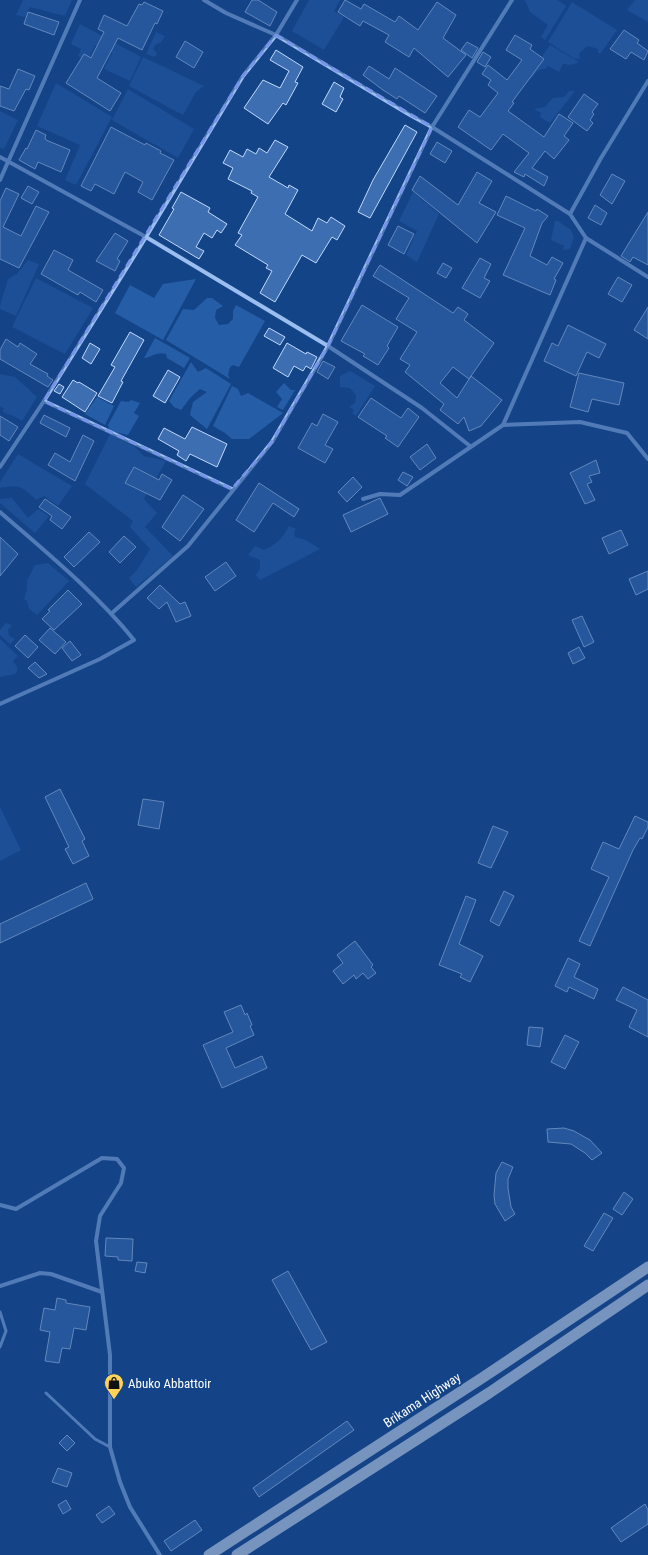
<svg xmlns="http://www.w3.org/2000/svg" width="648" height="1555" font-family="'Roboto Condensed',sans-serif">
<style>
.green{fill:#265da7;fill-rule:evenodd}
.building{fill:#3d6eb2;stroke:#c0d9fb}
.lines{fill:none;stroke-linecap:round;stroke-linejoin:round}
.service{stroke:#9abeef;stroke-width:3}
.minor{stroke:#9abeef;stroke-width:4}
.trunk{stroke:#f0f6ff;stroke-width:11}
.marked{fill:none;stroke:#7795e8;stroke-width:3;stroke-dasharray:8 5;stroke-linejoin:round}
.labels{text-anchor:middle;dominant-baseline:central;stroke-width:3.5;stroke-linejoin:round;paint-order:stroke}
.poi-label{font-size:13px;fill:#fff;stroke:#144488;text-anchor:start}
.street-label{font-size:13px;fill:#fff;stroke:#144488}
</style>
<rect width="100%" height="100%" fill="#144488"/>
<g class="green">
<polygon points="23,0 72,0 65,16 30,7 25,17 16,15"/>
<polygon points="309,0 340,0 334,11 344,17 324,50 292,31"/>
<polygon points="525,0 557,0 566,6 545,40 541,37 548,25 530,12"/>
<polygon points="635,0 648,0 648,22 627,10"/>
<polygon points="572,2 617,30 601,53 598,53 598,49 588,46 580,52 579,56 581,58 575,59 548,42"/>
<polygon points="80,24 141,57 130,81 104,69 112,53 95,45 88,61 78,56 81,49 71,44"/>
<polygon points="156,32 165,36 161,42 155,45 153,49 157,53 155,57 146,54"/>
<path d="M 550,45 L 579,62 L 571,65 L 563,64 L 559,72 L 548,66 L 545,69 C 538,68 535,74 531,79 L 528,76 Z"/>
<polygon points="143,57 204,86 196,92 183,115 129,86"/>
<polygon points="56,83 112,117 76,185 65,180 80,145 37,126"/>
<polygon points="128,89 194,129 178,158 112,120"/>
<polygon points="569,91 575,91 550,123 540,117 541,113 534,109 545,107 553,98 564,97"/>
<polygon points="0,111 18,120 4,149 0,148"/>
<polygon points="413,192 439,214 417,262 406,255 417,231 399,221"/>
<polygon points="555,221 558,221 571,230 574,237 570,249 563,250 564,246 551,240"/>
<path d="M 28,260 L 39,264 L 16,316 L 0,309 C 0,300 6,289 8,279 L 17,274 Z"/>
<polygon points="36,278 93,308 65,354 12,327"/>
<polygon points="196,279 163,340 115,313 130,285 154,298 163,284"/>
<polygon points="207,298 212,298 223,306 216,310 215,318 219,325 228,324 233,319 233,311 236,305 265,321 239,367 233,365 230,367 228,375 230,379 166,340 183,309 194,310"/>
<path d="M 155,338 L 190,358 L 184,368 L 167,358 L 166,354 C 156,351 153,357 144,358 Z"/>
<polygon points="191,362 198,372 206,368 231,384 207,429 190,415 193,402 207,392 200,389 190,398 181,410 174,407 169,401"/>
<polygon points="350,371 375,386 356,416 352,413 354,410 349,407 355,403 356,395 350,388 340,387 340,376"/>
<polygon points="0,374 15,377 37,397 22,421 10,414 8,415 2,411 4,409 0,406"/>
<polygon points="284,383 291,390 295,390 283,410 277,407 282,399 276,392"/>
<polygon points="232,386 238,389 241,396 248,393 283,413 249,439 232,439 225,433 213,426"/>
<polygon points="97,397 114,406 105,425 85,414"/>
<polygon points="131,400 140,403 134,413 139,416 128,435 110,431 108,425 121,401 129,402"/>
<path d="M 110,434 L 134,446 L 144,456 L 166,461 L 144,499 L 157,513 L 145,527 L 173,556 L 136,587 L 129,578 L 137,570 L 150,549 L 130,527 L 133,521 L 85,484 ZM 134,467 L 148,475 L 140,491 L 126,483 Z"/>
<path d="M 18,454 L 72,486 L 58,506 L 44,496 L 36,500 C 23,487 19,484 0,488 L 0,482 Z"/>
<polygon points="12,498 28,518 38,509 49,516 35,533 0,503 0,499"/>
<path d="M 289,526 L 296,529 L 294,532 L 295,537 L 306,540 L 320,549 L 260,580 L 256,575 L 260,569 L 260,560 L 248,555 L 255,546 L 264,550 C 276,545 283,538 289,526 Z"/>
<polygon points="48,563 69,581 37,615 29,609 27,601 24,599 27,589 27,581 35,565"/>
<polygon points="6,623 10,624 12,627 8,629 9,636 15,639 10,644 0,635 0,630"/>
<polygon points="0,639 18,656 13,661 17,667 17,671 15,674 0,677"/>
<polygon points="0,807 21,850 0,861"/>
</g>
<g class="building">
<polygon points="252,0 258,0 277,12 270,26 245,12"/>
<polygon points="345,0 361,9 364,4 395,22 399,16 418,30 437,2 456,15 443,38 466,55 448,77 414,48 409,57 385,42 389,35 363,21 360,26 338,12"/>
<polygon points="144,2 163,11 157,24 155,23 142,50 118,38 97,78 121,93 110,111 66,83 84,54 91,58 104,32 98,29 104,15 127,26 139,4 142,5"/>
<polygon points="28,12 59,22 54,35 24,24"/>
<polygon points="624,30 639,40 637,43 648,51 644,60 631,52 626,59 610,49"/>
<polygon points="515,35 532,45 530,49 544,59 512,102 514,103 508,111 544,137 559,114 573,123 564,136 569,140 554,159 545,151 532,168 548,177 544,186 525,174 524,177 514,172 529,153 503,134 491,150 458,127 469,110 480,117 498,93 488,85 491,80 482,74 488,65 507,80 522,60 506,50"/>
<polygon points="185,41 203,52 194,68 176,57"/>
<polygon points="467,42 478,48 472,58 461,50"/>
<polygon points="276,50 303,67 295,82 298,83 286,105 283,103 268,124 244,108 263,80 280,88 289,71 270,60"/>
<polygon points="483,52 491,57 485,67 477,62"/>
<polygon points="369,66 389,79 395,68 437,96 425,113 399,96 397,99 383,90 363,75"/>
<polygon points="18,69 35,76 29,90 26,89 14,111 0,106 0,86 9,89"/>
<polygon points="334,82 344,88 340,97 343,99 336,112 322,104"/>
<polygon points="584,94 598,104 592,112 594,114 590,120 593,123 587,131 568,117"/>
<polygon points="405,125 417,132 370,218 358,212 373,180"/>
<polygon points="111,127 145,145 146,143 161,151 160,153 174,160 152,200 138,192 143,182 125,172 114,194 95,184 91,191 81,186"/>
<polygon points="36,130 46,135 45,138 46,140 70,150 61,172 38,162 35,169 19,160 26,148 27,149"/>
<polygon points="275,140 288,147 269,177 288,188 289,185 298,190 285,214 312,231 318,218 327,223 331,217 345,226 337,240 332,237 316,263 302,255 275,302 260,293 272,271 266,268 268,265 235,245 242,235 238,233 258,197 251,193 252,191 228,179 233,168 223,163 230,150 243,157 247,149 256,154 259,148 267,153"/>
<polygon points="437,142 452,151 445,163 430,154"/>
<polygon points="477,172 492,181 479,203 496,212 477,243 412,190 420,176 458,205"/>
<polygon points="612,174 625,181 612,204 600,195"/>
<polygon points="28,186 39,192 32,204 21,198"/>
<polygon points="6,188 19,194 3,227 21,236 36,206 49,212 19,268 0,259 0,201"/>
<polygon points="181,192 210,208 208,212 227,224 221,233 217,230 212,238 204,233 196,247 204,251 199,259 159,235 174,209 172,208"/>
<polygon points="506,196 536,211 537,209 548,216 542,223 530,256 547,265 552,257 563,263 554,279 556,280 550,295 503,275 525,228 497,215"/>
<polygon points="595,205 607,213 601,225 588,218"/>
<polygon points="648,212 648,265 633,257 630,262 621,256"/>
<polygon points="398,226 414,234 404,254 388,245"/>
<polygon points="115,233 128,241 117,259 120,261 115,271 96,261"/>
<polygon points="54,250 73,260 68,270 103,290 96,302 80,292 78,295 41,274"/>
<polygon points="480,258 491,264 484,278 490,281 480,298 462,288"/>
<polygon points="443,263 452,268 446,278 437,273"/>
<polygon points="380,265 453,313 458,307 468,314 464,320 494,343 469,379 453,367 440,383 457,398 471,376 502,400 481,426 469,431 464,417 458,424 440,410 444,404 405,372 410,365 400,359 417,332 396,319 409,298 373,276"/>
<polygon points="618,277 632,285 622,302 608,294"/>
<polygon points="362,305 398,327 387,346 389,348 378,365 363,356 365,354 341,341"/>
<polygon points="648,307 648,339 634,330"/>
<polygon points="568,325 606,344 599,358 587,352 576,376 544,361 552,343 558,346"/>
<polygon points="269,328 285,337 280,345 264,336"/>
<polygon points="130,332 144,340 121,381 123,382 112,403 98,396 115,367 111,365"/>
<polygon points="6,339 18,347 20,343 37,354 30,364 48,374 47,376 53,380 48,387 0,359 0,350"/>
<polygon points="90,343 100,349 91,364 82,358"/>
<polygon points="287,343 306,354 307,352 317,357 311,369 306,366 303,371 294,366 288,377 273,368"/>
<polygon points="323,361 335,367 328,379 317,372"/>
<polygon points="168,370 180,377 165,403 153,396"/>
<polygon points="579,373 624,383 619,405 592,399 588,412 570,407"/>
<polygon points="73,380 78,383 79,382 97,393 85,412 62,397"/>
<polygon points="59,384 64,387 60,394 54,391"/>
<polygon points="371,398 401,418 408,408 419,417 398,447 385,438 387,436 358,417"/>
<polygon points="323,414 338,422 325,445 333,449 325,463 298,448 312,423 317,426"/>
<polygon points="44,415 70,428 66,437 40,423"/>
<polygon points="0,416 18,427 9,441 0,435"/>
<polygon points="192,427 227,444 217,467 190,454 186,461 177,455 179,451 158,439 164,428 185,439"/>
<polygon points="83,435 94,441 75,481 48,465 55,453 70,462"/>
<polygon points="427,444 436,458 420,470 410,457"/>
<polygon points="596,460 600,473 589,476 592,482 587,484 595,500 585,504 570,473"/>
<polygon points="134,467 159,480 162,474 172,480 160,500 125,483"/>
<polygon points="403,472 413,477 407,486 398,480"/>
<polygon points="353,477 362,487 347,502 338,492"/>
<polygon points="259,483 299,509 294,517 273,503 254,532 236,520"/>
<polygon points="183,495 204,509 180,541 162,527"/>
<polygon points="380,498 388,514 351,532 343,515"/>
<polygon points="45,499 71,517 62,529 50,520 52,516 39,507"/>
<polygon points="621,530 628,545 609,554 602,538"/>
<polygon points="89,532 100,542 74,567 64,557"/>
<polygon points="124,536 136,547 120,563 109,552"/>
<polygon points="0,537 18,554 0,576"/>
<polygon points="226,562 236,576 215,591 205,577"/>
<polygon points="648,571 648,589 636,595 629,579"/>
<polygon points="160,585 180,604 185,602 191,616 176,622 167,602 159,609 147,598"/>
<polygon points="68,590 82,604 54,630 42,619 50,611 48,610"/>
<polygon points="582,616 594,642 584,647 572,620"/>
<polygon points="50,628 66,642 55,654 39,640"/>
<polygon points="25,635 38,647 28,658 15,646"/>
<polygon points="70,641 81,655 72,661 62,648"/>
<polygon points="579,647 585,658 573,664 568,653"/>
<polygon points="35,662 47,674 39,678 28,668"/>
<polygon points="60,789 85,839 82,841 89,856 73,864 65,849 69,847 45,797"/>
<polygon points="143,799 164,802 159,829 138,825"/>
<polygon points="635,816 648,822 648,827 642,839 640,838 633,850 590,946 579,941 609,877 591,869 603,842 619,849"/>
<polygon points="493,826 508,832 491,868 478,863"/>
<polygon points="86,883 93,899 0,943 0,924"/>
<polygon points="504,891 514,896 499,926 490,921"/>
<polygon points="466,896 476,900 459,944 483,956 470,982 460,977 462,974 439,965"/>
<polygon points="355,941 373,965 371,967 376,973 368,979 363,973 356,979 354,975 343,984 333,971 343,963 337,955"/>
<polygon points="568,958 580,964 574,977 598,989 594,999 569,987 567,992 555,986"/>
<polygon points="623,987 648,1000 648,1037 629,1027 637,1010 616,1000"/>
<polygon points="241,1005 245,1015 247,1013 252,1025 250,1026 254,1035 226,1048 235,1068 262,1056 267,1068 222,1088 203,1045 233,1032 224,1012"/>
<polygon points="529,1027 543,1028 540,1047 527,1045"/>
<polygon points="565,1035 579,1042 565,1069 551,1062"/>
<polygon points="564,1128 574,1131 590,1140 602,1153 592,1160 585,1153 571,1144 548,1142 547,1129"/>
<polygon points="502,1162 513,1167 508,1179 508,1188 511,1207 515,1214 505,1221 495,1204 494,1195 496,1173"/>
<polygon points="624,1192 633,1199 622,1215 613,1209"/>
<polygon points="604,1213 613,1218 593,1251 584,1246"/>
<polygon points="106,1238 133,1239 132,1261 118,1260 118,1257 105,1256"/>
<polygon points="137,1262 147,1263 145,1273 135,1271"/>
<polygon points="288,1271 327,1342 311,1350 272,1280"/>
<polygon points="57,1298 66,1300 66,1303 90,1307 86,1330 74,1328 70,1349 62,1348 59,1363 45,1361 50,1332 40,1330 44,1308 55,1310"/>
<polygon points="347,1421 354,1430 259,1497 253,1488"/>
<polygon points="67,1435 75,1443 67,1451 59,1443"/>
<polygon points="58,1468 72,1473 67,1487 52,1482"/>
<polygon points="66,1500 71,1509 63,1514 58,1505"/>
<polygon points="645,1504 648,1510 648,1524 621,1542 611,1528"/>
<polygon points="109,1506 115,1514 102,1523 96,1515"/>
<polygon points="195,1520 202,1530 171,1551 164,1541"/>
</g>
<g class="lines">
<g class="service">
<polyline points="0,1312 6,1331 0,1347"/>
<polyline points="46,1393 95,1439 110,1447"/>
</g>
<g class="minor">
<polyline points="204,0 226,13 276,35 410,115 432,127 570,214 586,238 648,277"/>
<polyline points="0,157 146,237 328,346 422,408 470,446"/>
<polyline points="0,180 80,0"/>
<polyline points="570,214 601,158 648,81"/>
<polyline points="44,401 232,489"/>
<polyline points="503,425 586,238"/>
<polyline points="0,467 44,401 146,237 243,76 276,35 297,0"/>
<polyline points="363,499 380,494 400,495 503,425 580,422 627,433 648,459"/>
<path d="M 0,512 C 47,553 95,592 134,640 L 100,659 L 0,704"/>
<polyline points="112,613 188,546 272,442 328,346 432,127 512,0"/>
<polyline points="0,1205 16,1209 102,1158 117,1159 124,1168 121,1183 100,1216 96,1241 110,1355 110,1447 120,1482 130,1507 160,1555"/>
<polyline points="0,1286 40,1273 51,1274 102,1292"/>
</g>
<g class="trunk">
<polyline points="209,1555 482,1378 648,1267"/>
<polyline points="237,1555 489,1393 648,1285"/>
</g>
</g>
<path d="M0 0H648V1555H0ZM 276,35 L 432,127 L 328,346 L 272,442 L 232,489 L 44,401 L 243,76 Z" fill="#144488" fill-opacity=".55" fill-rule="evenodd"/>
<path class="marked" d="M 276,35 L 432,127 L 328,346 L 272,442 L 232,489 L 44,401 L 243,76 Z"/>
<defs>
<symbol id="shop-pin" viewBox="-11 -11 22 30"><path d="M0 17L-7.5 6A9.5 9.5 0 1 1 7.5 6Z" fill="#ffd358" stroke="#144488"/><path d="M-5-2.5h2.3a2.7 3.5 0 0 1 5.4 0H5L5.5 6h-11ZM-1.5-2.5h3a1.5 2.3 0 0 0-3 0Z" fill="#111"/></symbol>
</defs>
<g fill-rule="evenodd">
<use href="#shop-pin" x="103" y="1372" width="22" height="30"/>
</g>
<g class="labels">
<g class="poi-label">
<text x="128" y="1383">Abuko Abbattoir</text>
</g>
<g class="street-label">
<text transform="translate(422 1400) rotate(-33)">Brikama Highway</text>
</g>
</g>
</svg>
